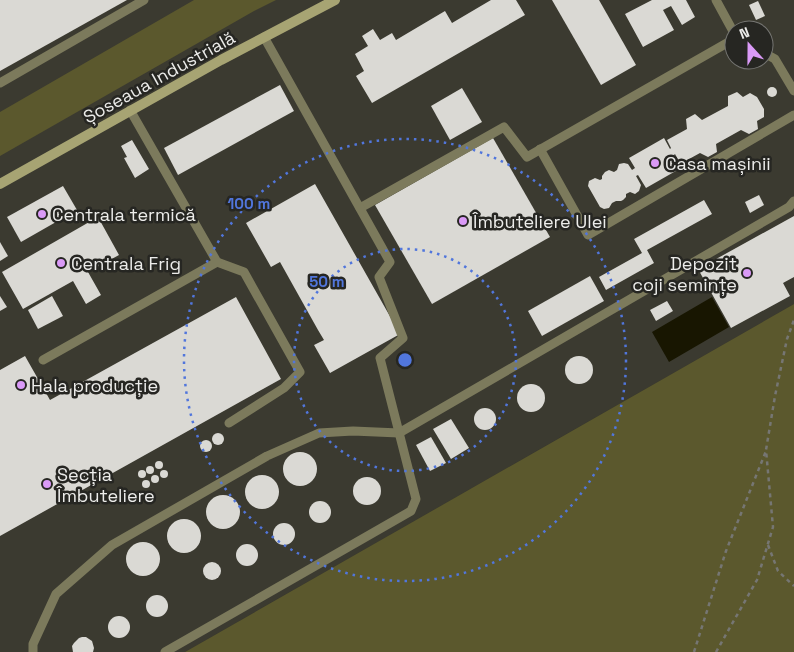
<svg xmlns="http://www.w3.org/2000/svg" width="794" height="652" font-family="'Space Grotesk',sans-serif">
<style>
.built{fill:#3b3a30;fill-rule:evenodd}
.green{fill:#5b582d}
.water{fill:#181601}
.building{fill:#dad9d4}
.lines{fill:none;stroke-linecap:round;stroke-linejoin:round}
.path{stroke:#767673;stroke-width:2.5;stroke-dasharray:4 4;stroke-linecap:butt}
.lane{stroke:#7c7a5c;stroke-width:9}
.secondary{stroke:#a7a473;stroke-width:10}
.ring{fill:none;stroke:#5176dc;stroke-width:2.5;stroke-dasharray:2.5 5}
.poi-dot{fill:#da9af7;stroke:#262622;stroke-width:2}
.labels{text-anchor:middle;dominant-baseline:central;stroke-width:5;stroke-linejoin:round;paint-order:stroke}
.street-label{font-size:18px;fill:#ececea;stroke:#262622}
.poi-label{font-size:18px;fill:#ececea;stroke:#262622;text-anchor:start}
.centre{fill:#5176dc;stroke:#262622;stroke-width:2.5}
.ring-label{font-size:15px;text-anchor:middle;font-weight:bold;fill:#5176dc;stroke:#262622;stroke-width:5;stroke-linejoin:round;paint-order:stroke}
</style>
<rect width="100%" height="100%" fill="#30302c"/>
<path class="built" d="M 0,0 L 794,0 L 794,304 L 185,652 L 0,652 ZM 734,30 L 764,30 L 764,60 L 734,60 Z"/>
<g class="green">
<polygon points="194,0 276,0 254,11 0,156 0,112"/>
<polygon points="794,304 794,652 185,652"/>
</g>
<polygon class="water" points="712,297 729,327 669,362 652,332"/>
<g class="building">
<polygon points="0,0 127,0 0,71"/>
<polygon points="491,0 516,0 525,15 372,103 356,76 364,71 355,54 368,46 362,36 373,29 380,40 392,33 396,40 445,11 452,23"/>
<polygon points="552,0 599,0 636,65 601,85"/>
<polygon points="652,0 686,0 695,17 682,25 671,6 663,10 674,30 643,47 625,14"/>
<polygon points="758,1 765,16 756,20 749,5"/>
<polygon points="280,85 294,111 178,175 164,148"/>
<circle cx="772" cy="92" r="5"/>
<polygon points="462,88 482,122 450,140 431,106"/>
<polygon points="737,92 743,97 750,93 757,97 764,109 764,117 757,121 758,129 749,134 741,130 716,144 717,152 708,157 700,153 680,164 675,154 674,155 681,168 646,188 638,175 636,176 641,185 639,191 635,194 630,192 626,194 626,197 623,200 621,201 616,201 612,203 609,208 604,209 600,207 588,186 589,181 595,178 600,180 602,179 602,176 605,172 609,170 614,172 617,170 619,164 624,163 628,164 632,170 635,168 629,158 664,138 670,149 671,148 667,140 687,129 686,119 695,114 702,120 728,106 728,96"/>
<polygon points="493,138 550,237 432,304 375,205"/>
<polygon points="132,140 149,169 135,178 124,158 127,157 121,146"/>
<polygon points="315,184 400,334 330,373 314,345 324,340 318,330 280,262 271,267 246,223"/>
<polygon points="63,186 77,210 21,242 7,217"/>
<polygon points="759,195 764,205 750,213 745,202"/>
<polygon points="704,200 712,214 647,250 654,263 606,290 599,277 642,253 634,239"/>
<polygon points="794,216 794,277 783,283 790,296 731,328 698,269"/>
<polygon points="98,217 119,255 88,272 101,295 86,304 73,281 23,309 2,272"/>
<polygon points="0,242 8,256 0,261"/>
<polygon points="590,276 604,301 542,336 528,311"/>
<polygon points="0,296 7,307 0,311"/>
<polygon points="52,296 63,316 38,329 28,310"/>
<polygon points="236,297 281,379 0,536 0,370 25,356 50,400"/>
<polygon points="667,301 673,311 656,321 650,310"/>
<circle cx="579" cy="370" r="14"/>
<circle cx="531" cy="398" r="14"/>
<circle cx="485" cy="419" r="11"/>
<polygon points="451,419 469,448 451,459 433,429"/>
<circle cx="218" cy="439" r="6"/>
<polygon points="431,437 446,463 430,471 416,445"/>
<circle cx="206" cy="446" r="6"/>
<circle cx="300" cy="469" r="17"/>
<circle cx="159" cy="465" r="4"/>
<circle cx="150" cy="470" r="4"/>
<circle cx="164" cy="474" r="4"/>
<circle cx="142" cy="474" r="4"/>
<circle cx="262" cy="492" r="17"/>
<circle cx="155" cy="479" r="4"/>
<circle cx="367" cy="491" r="14"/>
<circle cx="146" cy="484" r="4"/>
<circle cx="223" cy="512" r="17"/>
<circle cx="320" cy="512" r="11"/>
<circle cx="184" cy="536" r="17"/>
<circle cx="284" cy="534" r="11"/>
<circle cx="143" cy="559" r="17"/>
<circle cx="247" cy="555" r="11"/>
<circle cx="212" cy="571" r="9"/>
<circle cx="157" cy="606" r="11"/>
<circle cx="119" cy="627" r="11"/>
<polygon points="82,637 86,637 92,641 94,648 93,652 73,652 72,646 74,643 79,638"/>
</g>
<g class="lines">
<g class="path">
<polyline points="768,545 778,571 794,586"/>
<polyline points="694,652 726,551 766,451"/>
<polyline points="716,652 757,580 773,527 766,450 775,396 787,339 794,320"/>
</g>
<g class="lane">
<polyline points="716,0 734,33"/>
<polyline points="764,53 775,59 794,91"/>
<polyline points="0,83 144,0"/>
<polyline points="540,149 588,235 794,115"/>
<polyline points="360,208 504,127 527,157 734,39"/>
<polyline points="217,262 244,272 300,372 284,388 229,423"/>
<polyline points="43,360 217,262 130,110"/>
<polyline points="33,652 33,644 56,594 112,545 267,456 319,433 353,431 399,433 789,207 794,201"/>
<polyline points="165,652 411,511 416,499 380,358 403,338 379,277 390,262 264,37"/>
</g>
<polyline class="secondary" points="0,184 221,60 335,0"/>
</g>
<g class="ring">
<circle cx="405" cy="360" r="111"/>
<circle cx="405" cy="360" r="221"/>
</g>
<g class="poi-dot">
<circle cx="655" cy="163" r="5"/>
<circle cx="42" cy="214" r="5"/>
<circle cx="463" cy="221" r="5"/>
<circle cx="61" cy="263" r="5"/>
<circle cx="747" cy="273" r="5"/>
<circle cx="21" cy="385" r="5"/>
<circle cx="47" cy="484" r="5"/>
</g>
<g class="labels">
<g class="street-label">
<text transform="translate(159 77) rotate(-29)">Șoseaua Industrială</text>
</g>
<g class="poi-label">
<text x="665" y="163">Casa mașinii</text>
<text x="52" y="214">Centrala termică</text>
<text x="473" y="221">Îmbuteliere Ulei</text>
<text x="71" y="263">Centrala Frig</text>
<text x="737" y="263" text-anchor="end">Depozit<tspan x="737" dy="21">coji semințe</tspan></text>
<text x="31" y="385">Hala producție</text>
<text x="57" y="474">Secția<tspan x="57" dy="21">Îmbuteliere</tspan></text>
</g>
</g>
<circle cx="405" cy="360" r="8" class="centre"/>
<g class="ring-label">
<text x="249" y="209">100 m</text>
<text x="327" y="287">50 m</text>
</g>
<g transform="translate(749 45) rotate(339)"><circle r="24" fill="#262622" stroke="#757572"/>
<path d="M0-4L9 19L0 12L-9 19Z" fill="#da9af7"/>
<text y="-8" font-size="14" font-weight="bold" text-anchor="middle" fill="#ececea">N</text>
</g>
</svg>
